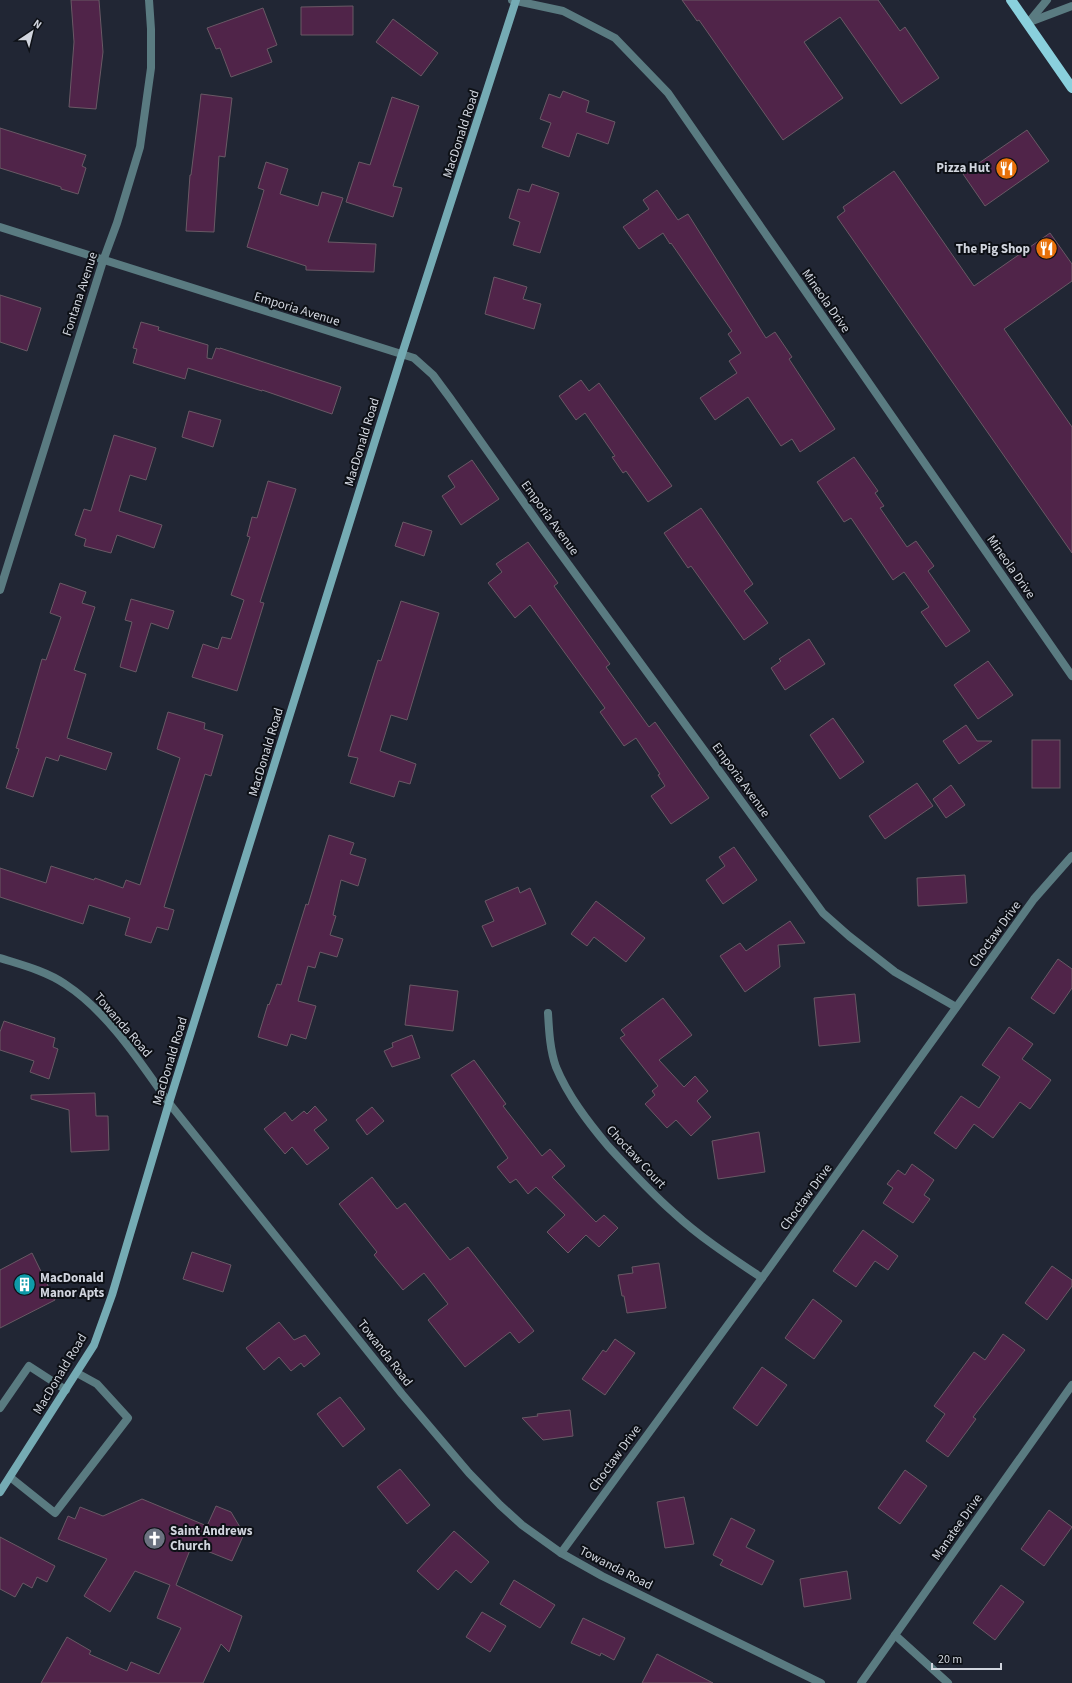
<svg xmlns="http://www.w3.org/2000/svg" width="1072" height="1683" font-family="'Source Sans 3',sans-serif">
<style>
.building{fill:#502449;stroke:#695965}
.lines{fill:none;stroke-linecap:round;stroke-linejoin:round}
.lane{stroke:#5a7b81;stroke-width:8}
.street{stroke:#5a7b81;stroke-width:8}
.secondary{stroke:#75abb4;stroke-width:8}
.primary{stroke:#8ad0dd;stroke-width:10}
.labels{text-anchor:middle;dominant-baseline:central;stroke-width:4;stroke-linejoin:round;paint-order:stroke}
.street-label{font-size:13px;fill:#d1d5de;stroke:#0d1016}
.poi-label{font-size:13px;font-weight:bold;fill:#d1d5de;stroke:#0d1016;text-anchor:end}
</style>
<rect width="100%" height="100%" fill="#212634"/>
<g class="building">
<polygon points="71,0 99,0 103,52 96,109 69,107 74,42"/>
<polygon points="682,0 878,0 900,31 905,27 939,78 901,104 840,17 804,42 843,98 783,140 699,20 697,21"/>
<polygon points="353,6 353,35 301,35 301,7"/>
<polygon points="263,8 277,45 267,49 272,62 231,77 220,48 216,49 207,28"/>
<polygon points="393,19 438,53 421,76 376,42"/>
<polygon points="563,91 589,101 586,112 615,122 608,144 577,133 569,157 542,147 551,123 540,119 549,94 560,98"/>
<polygon points="201,94 232,98 225,157 219,156 214,232 186,231 190,175 191,175"/>
<polygon points="392,97 419,106 393,186 402,188 393,217 346,202 359,162 370,165"/>
<polygon points="0,128 86,155 82,166 86,168 78,194 61,189 61,187 0,168"/>
<polygon points="1027,130 1049,161 985,206 963,174"/>
<polygon points="266,162 288,169 280,194 318,206 322,192 343,198 328,242 376,244 374,272 306,270 306,266 247,247 264,190 258,188"/>
<polygon points="894,171 974,286 1050,233 1072,264 1072,281 1004,329 1072,427 1072,553 837,217 845,211 843,207"/>
<polygon points="532,184 559,193 540,253 513,245 520,222 509,218 518,189 529,192"/>
<polygon points="657,190 678,220 688,214 766,338 775,332 792,357 789,359 835,429 800,452 792,439 781,446 748,397 715,420 700,398 737,373 729,361 741,353 728,334 732,331 671,243 670,244 663,233 639,249 623,227 649,209 643,200"/>
<polygon points="494,277 527,287 523,299 541,304 534,329 485,314"/>
<polygon points="0,295 41,308 27,351 0,342"/>
<polygon points="141,322 159,327 158,330 208,345 207,358 212,359 216,348 220,349 220,348 341,387 332,414 262,390 262,391 188,368 185,379 133,363 137,349 133,348"/>
<polygon points="581,380 589,391 599,383 672,486 648,502 626,471 623,473 612,457 615,456 585,413 576,420 559,396"/>
<polygon points="189,411 221,420 213,447 182,437"/>
<polygon points="114,435 156,448 146,480 130,475 119,511 162,525 154,548 117,535 111,553 84,546 86,539 75,535 84,509 91,511"/>
<polygon points="854,457 878,491 875,493 884,506 880,508 907,547 916,541 934,566 928,571 970,631 946,647 921,612 929,607 904,572 893,580 851,518 844,522 817,482"/>
<polygon points="472,460 499,499 461,525 442,496 455,487 448,476"/>
<polygon points="268,481 296,489 260,602 264,603 237,691 192,677 203,644 218,649 222,637 231,639 244,600 231,595 250,537 247,536 252,517 257,518"/>
<polygon points="701,508 753,584 744,591 768,623 744,640 691,566 688,568 664,533"/>
<polygon points="403,522 432,531 424,556 395,546"/>
<polygon points="528,542 558,583 554,586 610,664 606,667 649,727 655,722 709,798 671,824 651,796 665,786 658,775 660,774 636,738 624,746 600,712 605,708 530,605 515,618 488,583 502,572 496,564"/>
<polygon points="60,583 86,592 82,603 95,607 74,670 86,674 67,738 112,753 106,770 60,755 58,761 46,757 33,797 6,788 19,749 16,748 42,659 46,660 61,617 50,613"/>
<polygon points="131,599 174,611 168,629 151,623 136,672 120,667 132,622 125,620"/>
<polygon points="401,601 439,613 407,720 391,715 380,751 416,764 410,784 399,781 394,797 350,783 358,758 348,756 378,660 381,661"/>
<polygon points="809,639 825,664 785,690 771,668 781,661 779,659"/>
<polygon points="988,661 1013,695 978,719 954,685"/>
<polygon points="168,712 205,723 204,729 223,735 211,776 205,774 164,907 174,910 168,930 157,927 151,943 125,935 130,918 89,905 83,924 0,897 0,868 46,883 51,866 94,880 95,878 123,888 126,880 140,885 180,758 157,749"/>
<polygon points="833,718 864,762 840,779 810,735"/>
<polygon points="966,725 977,741 992,741 959,764 943,741"/>
<rect x="1032" y="740" width="28" height="48"/>
<polygon points="917,783 933,806 885,839 869,816"/>
<polygon points="951,785 965,805 946,818 933,799"/>
<polygon points="329,835 354,843 350,854 366,859 358,886 341,880 333,915 336,916 330,935 343,939 337,957 320,952 315,968 308,966 298,1001 316,1006 306,1039 291,1034 287,1046 258,1037 268,1004 269,1005 277,984 281,985 306,904 308,905"/>
<polygon points="734,847 757,880 723,904 706,880 725,866 719,857"/>
<polygon points="965,875 967,903 918,906 917,878"/>
<polygon points="518,887 520,893 530,888 546,924 492,947 482,926 494,921 485,901"/>
<polygon points="596,901 645,938 626,962 594,937 587,946 571,934"/>
<polygon points="790,921 805,943 778,945 780,967 745,992 720,956 740,943 746,951"/>
<polygon points="1058,959 1072,969 1072,988 1054,1014 1031,998"/>
<polygon points="410,985 458,991 453,1031 405,1025"/>
<polygon points="855,994 860,1042 819,1046 814,998"/>
<polygon points="663,998 692,1035 659,1060 684,1087 695,1076 708,1091 697,1101 711,1117 691,1136 676,1120 667,1128 645,1104 655,1095 652,1091 658,1086 620,1038 625,1035 621,1030"/>
<polygon points="4,1021 55,1038 53,1047 58,1049 49,1079 30,1072 34,1061 0,1050 0,1032"/>
<polygon points="1009,1027 1033,1044 1022,1059 1051,1080 1030,1109 1020,1102 993,1138 974,1124 956,1149 934,1133 961,1096 979,1108 1000,1077 982,1065"/>
<polygon points="412,1035 420,1058 392,1067 384,1051 393,1047 392,1043"/>
<polygon points="474,1060 506,1104 503,1106 542,1156 550,1149 565,1166 552,1177 596,1222 604,1215 618,1228 599,1247 586,1235 568,1253 547,1232 565,1215 536,1187 528,1194 516,1179 510,1183 497,1167 508,1158 451,1075"/>
<polygon points="95,1093 96,1116 108,1116 109,1150 71,1152 69,1110 31,1099 31,1095"/>
<polygon points="315,1106 327,1120 314,1130 329,1148 307,1165 292,1147 285,1154 264,1129 285,1112 292,1121 304,1111 307,1114"/>
<polygon points="372,1107 384,1121 367,1135 356,1120"/>
<polygon points="759,1132 765,1172 718,1179 712,1141"/>
<polygon points="912,1164 934,1180 924,1195 930,1199 913,1223 883,1203 893,1188 887,1184 898,1170 905,1175"/>
<polygon points="372,1177 397,1209 405,1203 450,1260 468,1247 534,1331 519,1343 510,1332 465,1367 428,1320 448,1304 424,1273 403,1290 374,1255 377,1252 339,1204"/>
<polygon points="863,1230 898,1256 888,1270 875,1261 856,1287 833,1271"/>
<polygon points="192,1252 231,1265 223,1292 183,1279"/>
<polygon points="32,1253 55,1300 0,1328 0,1270"/>
<polygon points="659,1263 666,1308 627,1313 624,1296 622,1296 618,1275 633,1273 632,1267"/>
<polygon points="1052,1266 1072,1280 1072,1286 1047,1320 1025,1303"/>
<polygon points="813,1299 842,1321 814,1359 785,1338"/>
<polygon points="279,1322 294,1340 305,1335 320,1354 304,1367 301,1363 291,1371 279,1357 264,1370 246,1348"/>
<polygon points="1003,1334 1025,1350 973,1417 976,1419 948,1457 926,1441 945,1414 934,1406 974,1352 985,1360"/>
<polygon points="615,1339 635,1353 605,1395 582,1379 603,1350 606,1352"/>
<polygon points="762,1367 787,1385 757,1426 733,1408"/>
<polygon points="340,1397 365,1429 343,1447 317,1414"/>
<polygon points="570,1410 573,1436 543,1440 522,1418 538,1416 537,1414"/>
<polygon points="400,1469 430,1505 407,1524 377,1487"/>
<polygon points="905,1470 927,1486 900,1524 878,1508"/>
<polygon points="684,1497 694,1544 665,1548 657,1502"/>
<polygon points="142,1499 207,1526 216,1506 231,1512 244,1534 232,1561 192,1545 176,1585 242,1616 229,1652 221,1644 203,1683 41,1683 67,1637 91,1651 89,1654 127,1671 131,1662 159,1674 181,1628 157,1618 170,1585 135,1571 110,1612 84,1596 107,1559 58,1539 68,1516 75,1519 80,1507 103,1516"/>
<polygon points="1049,1510 1072,1527 1044,1566 1021,1549"/>
<polygon points="731,1518 755,1530 746,1547 774,1561 762,1585 720,1565 723,1560 713,1555"/>
<polygon points="454,1531 489,1562 471,1583 456,1570 438,1590 417,1571"/>
<polygon points="0,1537 55,1566 47,1582 37,1577 32,1588 23,1583 15,1597 0,1589"/>
<polygon points="847,1571 851,1599 804,1607 800,1579"/>
<polygon points="514,1580 555,1605 540,1628 500,1604"/>
<polygon points="1001,1585 1024,1602 995,1640 973,1623"/>
<polygon points="482,1612 506,1626 490,1652 466,1637"/>
<polygon points="583,1618 625,1638 614,1660 601,1653 600,1656 571,1643"/>
<polygon points="657,1654 713,1683 642,1683"/>
</g>
<g class="lines">
<g class="lane">
<polyline points="0,1408 29,1366 66,1390"/>
<polyline points="10,1477 55,1513 128,1418 97,1384 77,1373"/>
</g>
<g class="street">
<polyline points="512,0 563,11 615,38 668,93 1072,676"/>
<polyline points="1027,23 1072,6"/>
<polyline points="1028,23 1047,0"/>
<polyline points="0,227 414,358 433,375 450,398 544,531 823,913 849,936 895,972 956,1007"/>
<polyline points="0,590 103,261 117,223 140,147 151,68 151,29 149,0"/>
<path d="M 0,958 C 22,965 46,971 65,984 C 108,1012 140,1062 169,1103 L 402,1394 L 469,1473 L 500,1505 L 522,1525 L 561,1553 L 602,1576 L 821,1683"/>
<path d="M 548,1013 C 549,1031 550,1050 556,1067 C 568,1096 588,1122 608,1146 C 629,1169 650,1192 674,1213 C 701,1238 732,1258 762,1278"/>
<polyline points="561,1553 762,1278 1034,899 1072,856"/>
<polyline points="895,1635 948,1683"/>
<polyline points="861,1683 1072,1385"/>
</g>
<polyline class="secondary" points="0,1492 94,1345 112,1295 169,1103 402,354 516,0"/>
<polyline class="primary" points="1011,0 1072,88"/>
</g>
<defs>
<symbol id="restaurant-disc" viewBox="-11 -11 22 22"><circle r="9.5" fill="#e8710a" stroke="#0d1016"/><path d="M-5-6h1v4h1v-4h1v4h1v-4h1v5L-1.5 .5V6h-2V.5L-5-1ZM5-6V6H3V1.5H1.5Q1.5-4 5-6Z" fill="#fff"/></symbol>
<symbol id="building-disc" viewBox="-11 -11 22 22"><circle r="9.5" fill="#0f9aa8" stroke="#0d1016"/><path d="M-4-6H4V6H1V3H-1V6H-4ZM-2.5-4.3h1.7v1.8h-1.7ZM.8-4.3h1.7v1.8H.8ZM-2.5-1h1.7V.8h-1.7ZM.8-1h1.7V.8H.8Z" fill="#fff"/></symbol>
<symbol id="church-disc" viewBox="-11 -11 22 22"><circle r="9.5" fill="#6b7280" stroke="#0d1016"/><path d="M-1.2-6h2.4v3.5h3.3v2.4h-3.3V6h-2.4V-.1h-3.3v-2.4h3.3Z" fill="#fff"/></symbol>
</defs>
<g fill-rule="evenodd">
<use href="#restaurant-disc" x="994" y="156" width="25" height="25"/>
<use href="#restaurant-disc" x="1034" y="236" width="25" height="25"/>
<use href="#building-disc" x="12" y="1272" width="25" height="25"/>
<use href="#church-disc" x="142" y="1526" width="25" height="25"/>
</g>
<g class="labels">
<g class="street-label">
<text transform="translate(461 134) rotate(-72)">MacDonald Road</text>
<text transform="translate(80 294) rotate(-72)">Fontana Avenue</text>
<text transform="translate(826 301) rotate(55)">Mineola Drive</text>
<text transform="translate(297 309) rotate(17)">Emporia Avenue</text>
<text transform="translate(362 442) rotate(-73)">MacDonald Road</text>
<text transform="translate(550 518) rotate(54)">Emporia Avenue</text>
<text transform="translate(1011 567) rotate(55)">Mineola Drive</text>
<text transform="translate(266 752) rotate(-73)">MacDonald Road</text>
<text transform="translate(741 780) rotate(54)">Emporia Avenue</text>
<text transform="translate(995 934) rotate(-54)">Choctaw Drive</text>
<text transform="translate(123 1025) rotate(49)">Towanda Road</text>
<text transform="translate(170 1061) rotate(-73)">MacDonald Road</text>
<text transform="translate(636 1157) rotate(47)">Choctaw Court</text>
<text transform="translate(806 1197) rotate(-54)">Choctaw Drive</text>
<text transform="translate(385 1353) rotate(52)">Towanda Road</text>
<text transform="translate(60 1374) rotate(-59)">MacDonald Road</text>
<text transform="translate(615 1458) rotate(-54)">Choctaw Drive</text>
<text transform="translate(957 1527) rotate(-55)">Manatee Drive</text>
<text transform="translate(616 1568) rotate(27)">Towanda Road</text>
</g>
<g class="poi-label">
<text x="990" y="168">Pizza Hut</text>
<text x="1030" y="249">The Pig Shop</text>
<text x="40" y="1278" text-anchor="start">MacDonald<tspan x="40" dy="15">Manor Apts</tspan></text>
<text x="170" y="1531" text-anchor="start">Saint Andrews<tspan x="170" dy="15">Church</tspan></text>
</g>
</g>
<g transform="translate(32 32) rotate(35)" stroke="#0d1016" stroke-width="3" paint-order="stroke">
<path d="M0-3L7 15L0 10L-7 15Z" fill="#d1d5de"/>
<text y="-6" font-size="11" font-weight="bold" text-anchor="middle" fill="#d1d5de">N</text>
</g>
<path d="M932 1663v6h69v-6" fill="none" stroke="#d1d5de" stroke-width="2"/>
<text x="938" y="1663" font-size="12" fill="#d1d5de" stroke="#0d1016" stroke-width="3" paint-order="stroke">20 m</text>
</svg>
